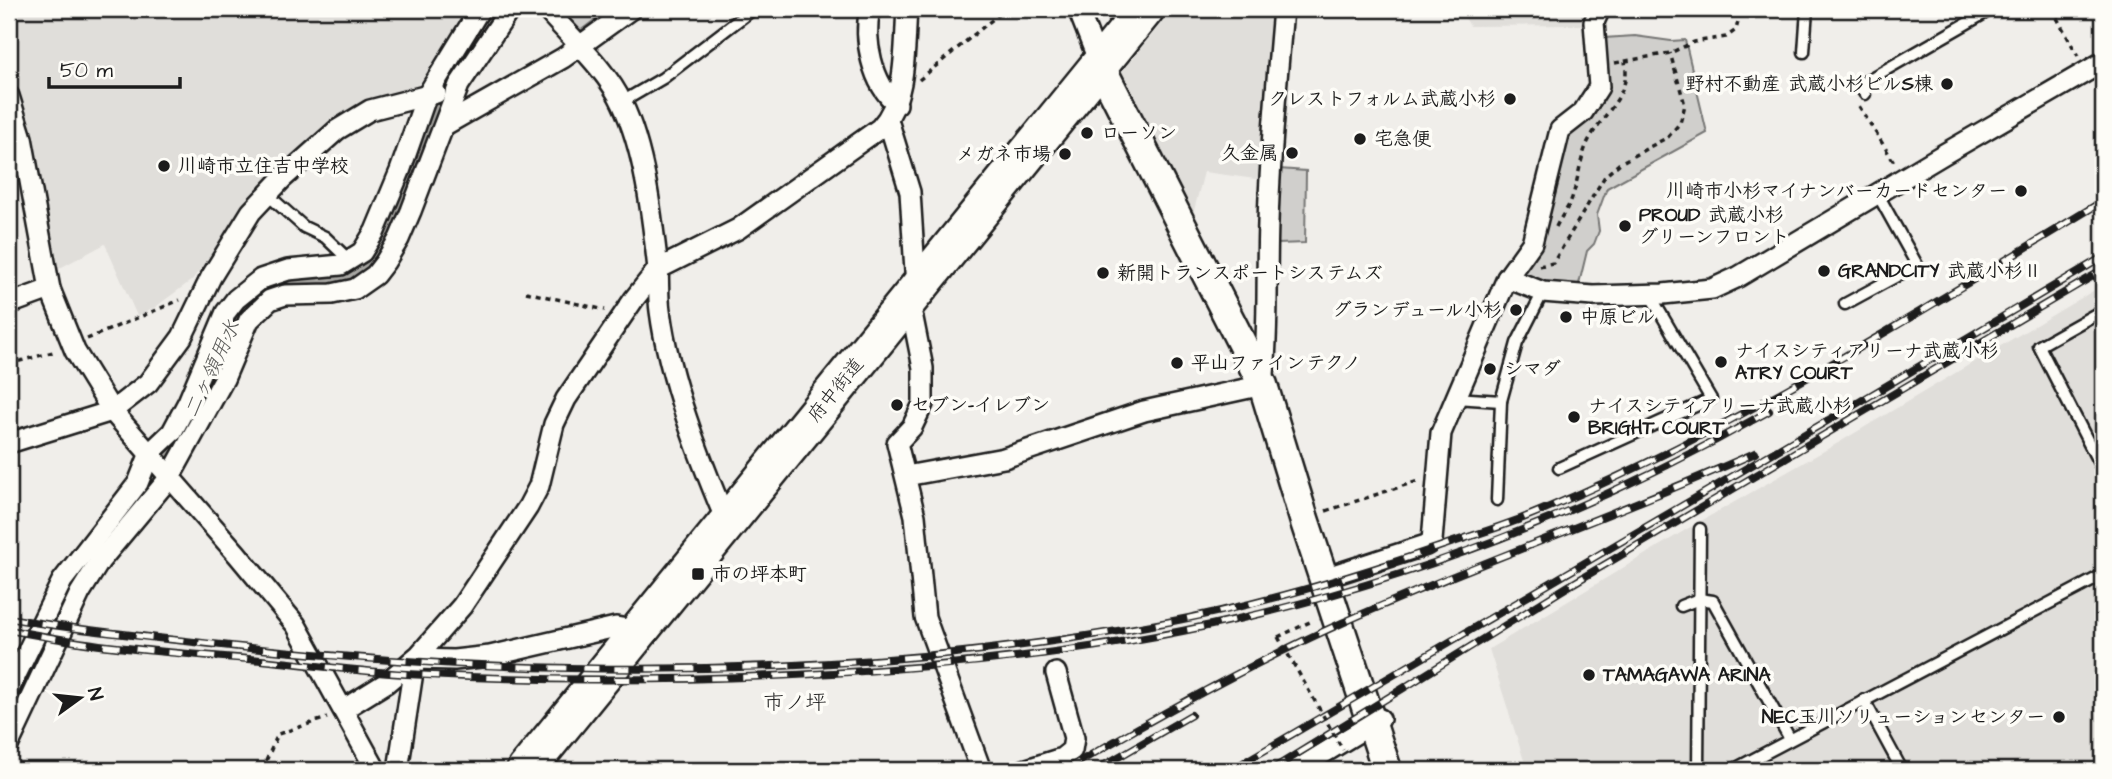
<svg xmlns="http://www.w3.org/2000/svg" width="2112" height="779" font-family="'Architects Daughter','Klee One',sans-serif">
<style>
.built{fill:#e0deda}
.green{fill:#d0cfcc;stroke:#767674;stroke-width:2}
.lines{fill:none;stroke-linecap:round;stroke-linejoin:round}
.river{stroke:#a8a7a3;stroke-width:32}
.lane-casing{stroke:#1c1c1c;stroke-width:15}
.street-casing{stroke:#1c1c1c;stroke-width:24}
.secondary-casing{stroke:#1c1c1c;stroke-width:33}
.highway-casing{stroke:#1c1c1c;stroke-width:42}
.path{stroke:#1c1c1c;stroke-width:3.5;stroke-dasharray:5 5;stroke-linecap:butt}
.lane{stroke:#fdfcf7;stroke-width:10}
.street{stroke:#fdfcf7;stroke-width:19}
.secondary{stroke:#fdfcf7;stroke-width:28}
.highway{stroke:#fdfcf7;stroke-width:37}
.rail-casing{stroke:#1c1c1c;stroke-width:8}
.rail{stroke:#fdfcf7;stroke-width:5;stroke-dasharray:16;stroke-linecap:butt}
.path-bridge{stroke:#1c1c1c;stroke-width:3.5;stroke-dasharray:5 5;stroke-linecap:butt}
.poi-dot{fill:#1c1c1c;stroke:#fdfcf7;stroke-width:2.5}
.labels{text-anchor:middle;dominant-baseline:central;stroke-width:7;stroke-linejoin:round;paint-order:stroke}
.poi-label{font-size:19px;font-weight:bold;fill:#1c1c1c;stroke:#fdfcf7;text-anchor:start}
.street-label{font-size:19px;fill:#1c1c1c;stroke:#fdfcf7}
.water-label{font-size:21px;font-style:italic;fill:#5b5b59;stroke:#fdfcf7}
.neighbourhood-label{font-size:21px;fill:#1c1c1c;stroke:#fdfcf7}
</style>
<rect width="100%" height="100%" fill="#f0eeea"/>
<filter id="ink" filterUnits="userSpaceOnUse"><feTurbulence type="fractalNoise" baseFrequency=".0143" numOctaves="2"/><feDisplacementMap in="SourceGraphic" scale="14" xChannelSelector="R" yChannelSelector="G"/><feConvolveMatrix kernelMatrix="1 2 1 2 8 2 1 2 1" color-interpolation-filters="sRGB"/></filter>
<g filter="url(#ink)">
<g class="built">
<polygon points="9,9 470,9 414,91 362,101 256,197 192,280 154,308 137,316 105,244 58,269 32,135 9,52"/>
<polygon points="1173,9 1277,9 1263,180 1204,172 1192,218 1121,73"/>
<polygon points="1447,9 1590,9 1584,25 1470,26 1462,13"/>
<polygon points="2103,285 2103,770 1527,770 1489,649 1687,529 1838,443"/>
</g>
<g class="green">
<polygon points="560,9 609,9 580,31"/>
<polygon points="1635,36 1671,41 1685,40 1707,133 1607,188 1597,215 1599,231 1594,244 1587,251 1578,288 1550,286 1522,276 1539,238 1569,132 1580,126 1604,95 1604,38"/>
<polygon points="1279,169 1306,171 1305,243 1277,244"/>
</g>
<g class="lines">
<g class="river">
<path d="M 127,511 C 144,490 157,466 172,444 C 179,434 187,425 193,414 C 202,397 211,379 218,361 C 227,338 232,313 252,296 C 290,265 341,297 369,260 C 398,223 416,154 436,110 C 451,74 473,42 494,9"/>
<polyline points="9,721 38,654 74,582 98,549"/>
</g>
<defs>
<g id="lane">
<polyline points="1804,52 1807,9"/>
<polyline points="1865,94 1859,85 1992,9"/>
<polyline points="622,102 663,78 753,9"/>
<polyline points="268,195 304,227 325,237 350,261"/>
<polyline points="1845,304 1917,265 1877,193"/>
<polyline points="2103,310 2039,346 2103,471"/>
<polyline points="1455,398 1501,401 1517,343 1543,292"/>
<polyline points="1559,468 1711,399 1650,295"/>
<polyline points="1497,500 1501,401"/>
<polyline points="1681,606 1699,599 1713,601 1790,739"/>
<polyline points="1864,700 1902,770"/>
<polyline points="1698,770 1700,529"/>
<polyline points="1733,770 2103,575"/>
</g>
<g id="street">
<path d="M 546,9 C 570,37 607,70 622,103 C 645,151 652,216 658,269 C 659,283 658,297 660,311 C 669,380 700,459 727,523"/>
<path d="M 870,9 C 863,39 872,84 897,104"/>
<polyline points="1078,9 1100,65"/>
<polyline points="9,96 22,138 50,289 75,351 112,411 237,554 296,625 376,770"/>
<polyline points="888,120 910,192 916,287"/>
<polyline points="445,125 563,58 631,9"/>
<polyline points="1507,278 1543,292 1593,296 1663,294 1712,289 1738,277 1944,154 2103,62"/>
<polyline points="9,304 50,289"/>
<polyline points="905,304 913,318 923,368 923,404 912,427 897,443 915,516 925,617 981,770"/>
<polyline points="9,443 112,411 148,383 182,337 211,277 251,212 282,179 337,130 370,110 436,93"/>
<path d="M 906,476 L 1004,458 L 1144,411 L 1263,385 C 1269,331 1266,277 1268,223 C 1270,152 1277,80 1283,9"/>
<polyline points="1324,578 1426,545 1432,541 1441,433 1507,278 1532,243 1560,130 1583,112 1599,87 1594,22 1600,9"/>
<polyline points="9,689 62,581 138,483 150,453 172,432 188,402 226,312 236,299 261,279 288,270 341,265 362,252 375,231 400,171 426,97 480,9"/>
<path d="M 344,709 L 386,683 L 419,655 L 462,606 L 528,507 L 539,486 L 554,424 L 566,399 L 634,299 L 658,269 L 738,229 L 880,128 C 908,98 904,47 907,9"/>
<polyline points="9,744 80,593 100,561 170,477 224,379 249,320 270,300 285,295 332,294 355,289 375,275 385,262 399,239 411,211 459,85 510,9"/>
<polyline points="398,770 415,659 454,660 490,656 616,627 639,631"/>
<polyline points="1024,770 1062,758 1072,750 1074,738 1056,673"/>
<polyline points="1296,770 1380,719"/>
</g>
<polyline id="secondary" points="1100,65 1263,385 1304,519 1387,770"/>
<polyline id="highway" points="526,770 1145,9"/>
</defs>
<use href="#lane" class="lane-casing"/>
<use href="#street" class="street-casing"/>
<use href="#secondary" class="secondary-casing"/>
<use href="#highway" class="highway-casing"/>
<g class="path">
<polyline points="2052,9 2078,56"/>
<polyline points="1615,63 1670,53 1694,42 1726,37 1736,30 1741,9"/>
<polyline points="919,80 999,14 1015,9"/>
<polyline points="1859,106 1894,162"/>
<path d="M 1556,227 C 1560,218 1566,211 1570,203 C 1578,184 1579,162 1587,144 C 1600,115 1632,96 1625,62"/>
<polyline points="1539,266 1553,263 1605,176 1620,163 1668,137 1680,123 1685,105 1670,53"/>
<polyline points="526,292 605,310"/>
<polyline points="87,339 180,300"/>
<polyline points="9,364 57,351"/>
<polyline points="1326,511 1418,481"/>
<polyline points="1278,637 1314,620"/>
<polyline points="262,770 278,734 327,718"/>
</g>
<use href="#lane" class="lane"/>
<use href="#street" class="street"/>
<use href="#secondary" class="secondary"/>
<use href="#highway" class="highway"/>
<defs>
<g id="rail">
<path d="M 9,618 C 89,632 169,639 250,648 C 553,679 863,679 1163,623 C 1256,606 1349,578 1439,547 C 1467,537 1495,529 1523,518 C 1728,435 1915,314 2103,201"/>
<path d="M 9,630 C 42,636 74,642 108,646 C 159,652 210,656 261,660 C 310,665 358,671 406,674 C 548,682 691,681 833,673 C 969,665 1105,650 1238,619 C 1423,576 1604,505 1769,411"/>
<path d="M 1065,770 C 1156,717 1246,666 1342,623 C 1478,562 1619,514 1755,453"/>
<polyline points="1096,770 1191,715"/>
<polyline points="1231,770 1856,404 2103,257"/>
<polyline points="1271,770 1567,587 2103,270"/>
</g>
</defs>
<use href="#rail" class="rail-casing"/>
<use href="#rail" class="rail"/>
<polyline class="path-bridge" points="1278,637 1343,750"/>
</g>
</g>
<g class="poi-dot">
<circle cx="1947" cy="84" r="7"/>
<circle cx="1510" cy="99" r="7"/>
<circle cx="1087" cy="133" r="7"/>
<circle cx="1360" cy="139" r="7"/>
<circle cx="1292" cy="153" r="7"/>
<circle cx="1065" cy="154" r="7"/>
<circle cx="164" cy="166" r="7"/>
<circle cx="2021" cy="191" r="7"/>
<circle cx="1625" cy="226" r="7"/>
<circle cx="1824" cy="271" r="7"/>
<circle cx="1103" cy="273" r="7"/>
<circle cx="1516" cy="310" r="7"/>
<circle cx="1566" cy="317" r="7"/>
<circle cx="1721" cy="362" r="7"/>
<circle cx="1177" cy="363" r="7"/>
<circle cx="1490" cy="369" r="7"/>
<circle cx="897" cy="405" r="7"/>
<circle cx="1574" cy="417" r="7"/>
<rect x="691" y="567" width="14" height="14" rx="3.5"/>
<circle cx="1589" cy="675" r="7"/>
<circle cx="2059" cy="717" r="7"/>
</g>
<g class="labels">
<g class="poi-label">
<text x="1933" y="84" text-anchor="end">野村不動産 武蔵小杉ビルS棟</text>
<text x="1496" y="99" text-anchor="end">クレストフォルム武蔵小杉</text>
<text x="1101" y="133">ローソン</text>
<text x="1374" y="139">宅急便</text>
<text x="1278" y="153" text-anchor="end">久金属</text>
<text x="1051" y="154" text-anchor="end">メガネ市場</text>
<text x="178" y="166">川崎市立住吉中学校</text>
<text x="2007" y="191" text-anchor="end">川崎市小杉マイナンバーカードセンター</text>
<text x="1639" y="215">PROUD 武蔵小杉<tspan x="1639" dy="22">グリーンフロント</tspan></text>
<text x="1838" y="271">GRANDCITY 武蔵小杉Ⅱ</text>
<text x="1117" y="273">新開トランスポートシステムズ</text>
<text x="1502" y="310" text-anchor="end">グランデュール小杉</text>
<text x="1580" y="317">中原ビル</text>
<text x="1735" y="351">ナイスシティアリーナ武蔵小杉<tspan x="1735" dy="22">ATRY COURT</tspan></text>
<text x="1191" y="363">平山ファインテクノ</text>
<text x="1504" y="369">シマダ</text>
<text x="911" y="405">セブン-イレブン</text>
<text x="1588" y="406">ナイスシティアリーナ武蔵小杉<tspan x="1588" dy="22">BRIGHT COURT</tspan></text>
<text x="712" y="574">市の坪本町</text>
<text x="1603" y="675">TAMAGAWA ARINA</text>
<text x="2045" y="717" text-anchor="end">NEC玉川ソリューションセンター</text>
</g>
<g class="street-label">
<text transform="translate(836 390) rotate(-51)">府中街道</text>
</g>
<g class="water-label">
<text transform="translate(212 369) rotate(-65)">二ヶ領用水</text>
</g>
<g class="neighbourhood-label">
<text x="795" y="702">市ノ坪</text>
</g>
</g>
<rect width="2112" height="779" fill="none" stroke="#fdfcf7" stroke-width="35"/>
<rect x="18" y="18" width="2077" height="744" fill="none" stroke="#1c1c1c" stroke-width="2.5" filter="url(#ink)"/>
<g transform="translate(80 698) rotate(75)" stroke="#fdfcf7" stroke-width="5" paint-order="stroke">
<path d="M0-5L12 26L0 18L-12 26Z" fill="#1c1c1c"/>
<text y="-10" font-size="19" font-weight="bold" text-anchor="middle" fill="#1c1c1c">N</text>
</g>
<path d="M49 77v10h131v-10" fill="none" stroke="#1c1c1c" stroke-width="3.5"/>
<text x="60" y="77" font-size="21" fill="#1c1c1c" stroke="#fdfcf7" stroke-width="5" paint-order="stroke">50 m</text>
</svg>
